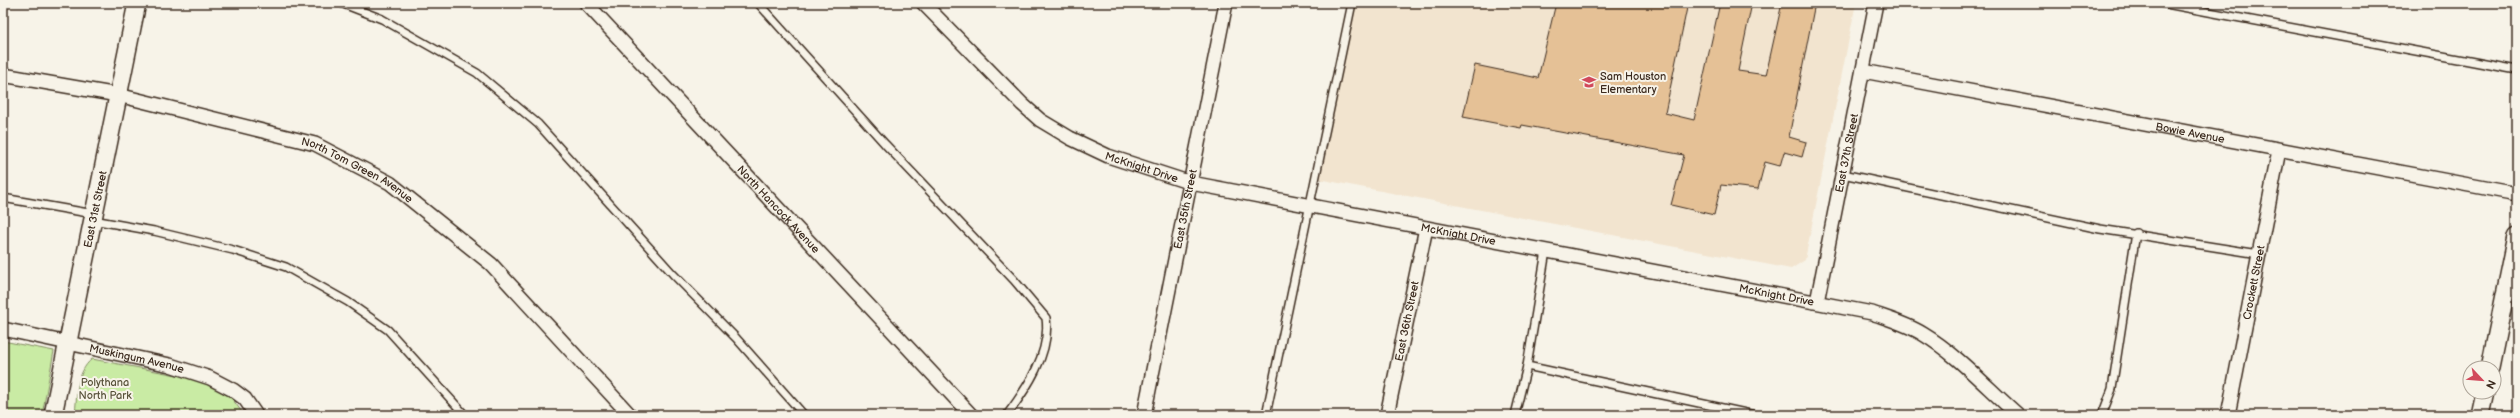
<svg xmlns="http://www.w3.org/2000/svg" width="2520" height="418" font-family="'Balsamiq Sans',sans-serif">
<style>
.built{fill:#f2e4cf}
.green{fill:#c9eba4;stroke:#828a61}
.building{fill:#e5c196;stroke:#3b2a1e}
.lines{fill:none;stroke-linecap:round;stroke-linejoin:round}
.service-casing{stroke:#3b2a1e;stroke-width:10}
.minor-casing{stroke:#3b2a1e;stroke-width:16}
.tertiary-casing{stroke:#3b2a1e;stroke-width:20}
.service{stroke:#f7f3e8;stroke-width:7}
.minor{stroke:#f7f3e8;stroke-width:13}
.tertiary{stroke:#f7f3e8;stroke-width:17}
.labels{text-anchor:middle;dominant-baseline:central;stroke-width:4;stroke-linejoin:round;paint-order:stroke}
.poi-label{font-size:11px;fill:#3b2a1e;stroke:#f7f3e8;text-anchor:start}
.street-label{font-size:11px;fill:#3b2a1e;stroke:#f7f3e8}
.park-label{font-size:11px;fill:#575139;stroke:#f7f3e8}
</style>
<rect width="100%" height="100%" fill="#f7f3e8"/>
<filter id="ink" filterUnits="userSpaceOnUse"><feTurbulence type="fractalNoise" baseFrequency=".025" numOctaves="2"/><feDisplacementMap in="SourceGraphic" scale="8" xChannelSelector="R" yChannelSelector="G"/><feConvolveMatrix kernelMatrix="1 2 1 2 8 2 1 2 1" color-interpolation-filters="sRGB"/></filter>
<g filter="url(#ink)">
<polygon class="built" points="1355,3 1856,3 1805,260 1791,269 1318,179"/>
<g class="green">
<polygon points="3,341 54,351 42,415 3,415"/>
<path d="M 92,359 L 198,379 L 228,393 L 244,415 L 75,415 C 77,396 76,372 92,359 Z"/>
</g>
<polygon class="building" points="1556,3 1688,3 1665,113 1694,120 1720,3 1752,3 1738,71 1766,75 1782,3 1815,3 1789,137 1806,142 1802,157 1784,152 1780,166 1765,162 1758,189 1721,185 1714,215 1671,205 1684,155 1522,125 1521,128 1463,117 1475,65 1538,78"/>
<g class="lines">
<defs>
<g id="service">
<polyline points="341,3 382,19 477,73 538,124 673,274 736,338 804,415"/>
<path d="M 758,3 L 885,144 L 1014,280 L 1046,318 C 1051,353 1027,388 1007,415"/>
<polyline points="2161,3 2517,70"/>
<polyline points="1843,174 2100,229 2259,254"/>
<polyline points="3,198 94,214"/>
<polyline points="93,220 154,231 233,250 286,267 348,302 388,330 465,415"/>
<polyline points="1527,366 1755,415"/>
<polyline points="1266,415 1352,3"/>
<polyline points="1515,415 1527,366 1546,251"/>
<polyline points="2102,415 2112,389 2136,233"/>
</g>
<g id="minor">
<path id="s1" d="M 586,3 L 971,415"/>
<path id="s2" d="M 923,3 L 1022,104 L 1040,120 L 1070,138 L 1108,156 L 1191,183 L 1872,313 C 1889,319 1907,324 1923,334 C 1958,355 1987,388 2018,415"/>
<path id="s3" d="M 1863,71 L 2517,194"/>
<path id="s4" d="M 3,75 L 118,95 L 315,144 L 390,183 L 491,264 L 630,415"/>
<path id="s5" d="M 1817,302 L 1876,3"/>
<path id="s6" d="M 3,329 L 170,365 L 210,378 L 233,390 L 245,399 L 256,415"/>
<path id="s7" d="M 1144,415 L 1226,3"/>
<path id="s8" d="M 1387,415 L 1426,228"/>
<path id="s9" d="M 2228,415 L 2279,150"/>
</g>
<g id="tertiary">
<polyline points="2490,368 2517,236"/>
<path id="s10" d="M 53,415 L 137,3"/>
<polyline points="2480,415 2485,392"/>
</g>
</defs>
<use href="#service" class="service-casing"/>
<use href="#minor" class="minor-casing"/>
<use href="#tertiary" class="tertiary-casing"/>
<use href="#service" class="service"/>
<use href="#minor" class="minor"/>
<use href="#tertiary" class="tertiary"/>
</g>
</g>
<defs>
<symbol id="school-bare" viewBox="-9 -9 18 18"><path d="M0-5L7-2L0 1L-7-2ZM-4 1L0 2.5L4 1V4Q0 6-4 4Z" fill="#d1495b" stroke="#f7f3e8" stroke-width="2.5" paint-order="stroke"/></symbol>
</defs>
<g fill-rule="evenodd">
<use href="#school-bare" x="1579" y="72" width="20" height="20"/>
</g>
<g class="labels">
<g class="poi-label">
<text x="1600" y="76">Sam Houston<tspan x="1600" dy="13">Elementary</tspan></text>
</g>
<g class="street-label">
<text stroke="none"><textPath href="#s3" startOffset="333">Bowie Avenue</textPath></text>
<text stroke="none"><textPath href="#s5" startOffset="152">East 37th Street</textPath></text>
<text stroke="none"><textPath href="#s2" startOffset="278">McKnight Drive</textPath></text>
<text stroke="none"><textPath href="#s4" startOffset="369">North Tom Green Avenue</textPath></text>
<text stroke="none"><textPath href="#s10" startOffset="210">East 31st Street</textPath></text>
<text stroke="none"><textPath href="#s7" startOffset="210">East 35th Street</textPath></text>
<text stroke="none"><textPath href="#s1" startOffset="282">North Hancock Avenue</textPath></text>
<text stroke="none"><textPath href="#s2" startOffset="602">McKnight Drive</textPath></text>
<text stroke="none"><textPath href="#s9" startOffset="135">Crockett Street</textPath></text>
<text stroke="none"><textPath href="#s2" startOffset="926">McKnight Drive</textPath></text>
<text stroke="none"><textPath href="#s8" startOffset="96">East 36th Street</textPath></text>
<text stroke="none"><textPath href="#s6" startOffset="137">Muskingum Avenue</textPath></text>
</g>
<g class="park-label">
<text x="105" y="382">Polythana<tspan x="105" dy="13">North Park</tspan></text>
</g>
</g>
<rect width="2520" height="418" fill="none" stroke="#f7f3e8" stroke-width="16"/>
<rect x="8" y="8" width="2504" height="402" fill="none" stroke="#3b2a1e" stroke-width="1.5" filter="url(#ink)"/>
<g transform="translate(2482 380) rotate(116)"><circle r="19" fill="#f7f3e8" stroke="#aca397"/>
<path d="M0-3L7 15L0 10L-7 15Z" fill="#d1495b"/>
<text y="-6" font-size="11" font-weight="bold" text-anchor="middle" fill="#3b2a1e">N</text>
</g>
</svg>
